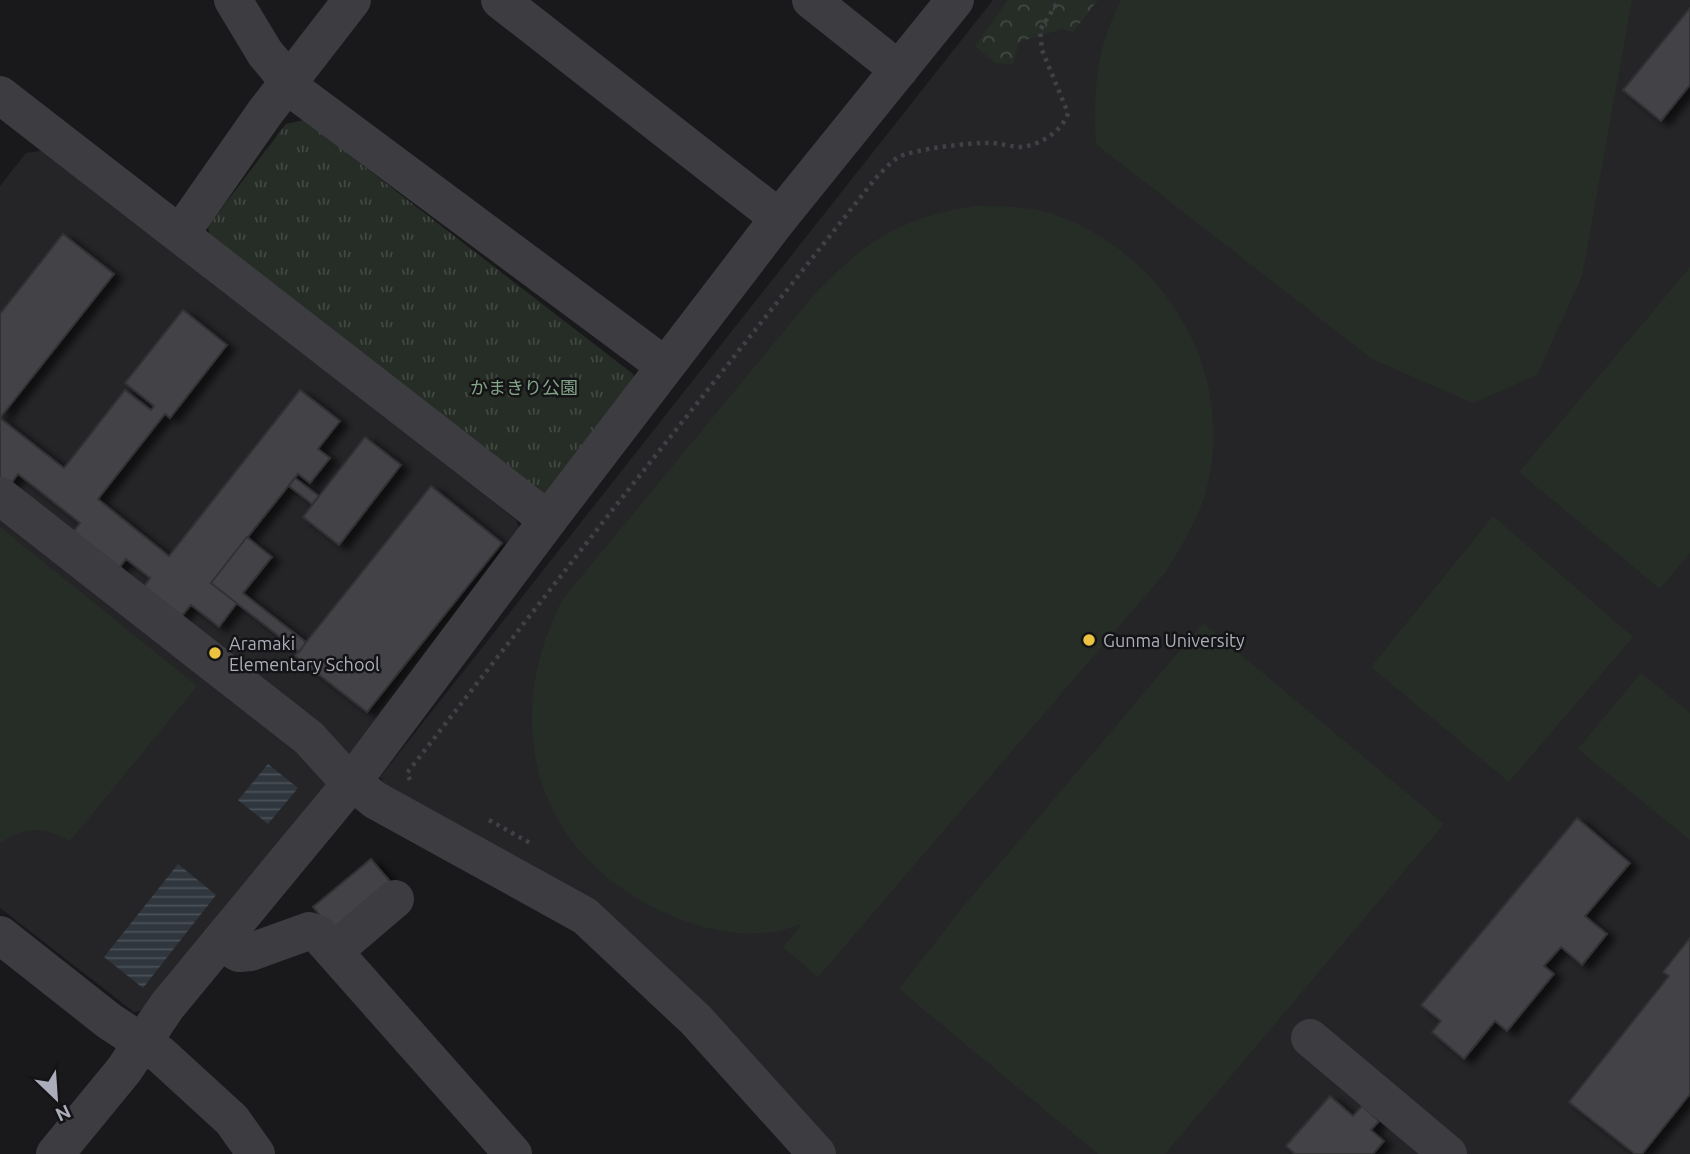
<svg xmlns="http://www.w3.org/2000/svg" width="1690" height="1154" font-family="Ubuntu,'Noto Sans JP',sans-serif">
<style>
.built{fill:#252528}
.green{fill:#252d26}
.forest{fill:url(#forest-crowns)}
.park{fill:url(#park-tufts)}
.water{fill:url(#water-rules)}
.building{fill:#434347;stroke:#333336;stroke-width:2;filter:url(#shadow)}
.lines{fill:none;stroke-linecap:round;stroke-linejoin:round}
.path{stroke:#404146;stroke-width:4.5;stroke-dasharray:3.5 5;stroke-linecap:butt}
.minor{stroke:#3c3c41;stroke-width:38}
.poi-dot{fill:#eac341;stroke:#141416;stroke-width:2.5}
.labels{text-anchor:middle;dominant-baseline:central;stroke-width:5;stroke-linejoin:round;paint-order:stroke}
.park-label{font-size:18px;fill:#84a489;stroke:#141416}
.poi-label{font-size:18px;fill:#abaeba;stroke:#141416;text-anchor:start}
</style>
<defs>
<pattern id="forest-crowns" width="20" height="18" patternUnits="userSpaceOnUse" patternTransform="scale(1.75)"><rect width="20" height="18" fill="#252d26"/><path d="M2 6a3 3 0 1 1 6 0M12 15a3 3 0 1 1 6 0" fill="none" stroke="#424943"/></pattern>
<pattern id="park-tufts" width="24" height="20" patternUnits="userSpaceOnUse" patternTransform="scale(1.75)"><rect width="24" height="20" fill="#252d26"/><path d="M3 7l-1-3M5 7V3M7 7l1-3M15 17l-1-3M17 17v-4M19 17l1-3" fill="none" stroke="#424943"/></pattern>
<pattern id="water-rules" width="6" height="5" patternUnits="userSpaceOnUse" patternTransform="scale(1.75)"><rect width="6" height="5" fill="#2f363e"/><path d="M0 2.5h6" fill="none" stroke="#4a5158"/></pattern>
<filter id="shadow"><feDropShadow dx="8" dy="4.5" stdDeviation="3.5" flood-color="#0009"/></filter>
</defs>
<rect width="100%" height="100%" fill="#19191b"/>
<g class="built">
<polygon points="993,0 1690,0 1690,1154 834,1154 692,999 391,794 380,777"/>
<polygon points="46,150 516,520 522,536 153,1009 134,1012 0,908 0,186 26,153"/>
</g>
<g class="green">
<path d="M 1121,0 L 1632,0 L 1582,276 L 1537,375 L 1473,403 L 1372,359 L 1096,144 C 1093,90 1096,49 1121,0 Z"/>
<path d="M 975,206 C 1004,206 1036,206 1064,218 C 1170,261 1235,374 1207,487 C 1200,517 1181,547 1165,573 L 818,977 L 783,947 L 802,924 C 792,927 782,931 771,932 C 728,938 687,925 649,905 C 530,842 503,717 562,600 L 812,297 C 864,242 898,218 975,206 Z"/>
<polygon points="1690,267 1690,553 1660,589 1519,472"/>
<polygon points="1493,516 1633,637 1509,782 1371,667"/>
<path d="M 0,527 L 197,686 L 70,841 C 42,826 27,826 0,843 Z"/>
<polygon points="1203,623 1444,824 1165,1154 1098,1154 899,989 962,908"/>
<polygon points="1641,673 1690,713 1690,840 1578,749"/>
</g>
<polygon class="forest" points="1008,0 1098,0 1073,32 1062,29 1019,42 1013,64 995,63 975,46"/>
<polygon class="park" points="304,120 633,374 635,393 549,495 536,494 211,241 208,226 286,124"/>
<g class="water">
<polygon points="268,764 298,788 268,824 238,800"/>
<polygon points="178,864 216,895 143,988 104,957"/>
</g>
<g class="building">
<polygon points="1690,8 1690,85 1661,121 1623,90"/>
<polygon points="63,234 114,274 0,418 64,468 125,390 151,410 154,406 125,383 183,310 227,345 170,418 165,414 98,499 169,556 300,390 340,421 318,449 330,458 310,483 298,474 211,583 237,603 219,627 191,605 181,617 144,587 150,578 126,559 116,572 70,536 80,523 18,474 7,489 0,484 0,314"/>
<polygon points="365,437 401,465 339,545 303,517"/>
<polygon points="295,478 319,496 312,504 289,486"/>
<polygon points="431,486 502,543 367,712 295,656"/>
<polygon points="247,537 272,557 243,593 306,642 299,652 211,583"/>
<polygon points="1577,818 1630,863 1585,916 1607,934 1582,965 1561,947 1544,966 1554,974 1507,1031 1495,1021 1464,1059 1432,1032 1441,1021 1421,1005"/>
<polygon points="371,859 394,886 336,935 313,907"/>
<polygon points="1690,938 1690,1094 1642,1154 1635,1154 1569,1102 1669,976 1663,972"/>
<polygon points="1330,1096 1353,1116 1362,1106 1379,1121 1371,1130 1384,1141 1373,1154 1295,1154 1286,1146"/>
</g>
<g class="lines">
<g class="path">
<path d="M 410,780 L 407,773 L 610,513 L 875,179 C 882,172 890,162 899,157 C 914,149 973,142 991,143 C 1000,143 1008,146 1017,147 C 1038,147 1062,132 1068,113 L 1042,50 L 1040,30 L 1059,0"/>
<polyline points="489,820 530,843"/>
</g>
<g class="minor">
<polyline points="233,0 265,53 299,94 665,366"/>
<polyline points="500,0 779,218"/>
<polyline points="811,0 899,70"/>
<polyline points="0,95 548,520"/>
<polyline points="180,234 266,111 352,0"/>
<polyline points="0,496 309,738 339,771 375,800 585,916 696,1020 817,1154"/>
<polyline points="0,935 109,1021 161,1055 232,1120 256,1154"/>
<polyline points="220,942 239,953 251,952 309,931 318,934 513,1154"/>
<polyline points="334,951 395,899"/>
<polyline points="1310,1038 1448,1154"/>
<polyline points="55,1154 124,1070 167,1006 352,782 548,520 779,218 955,0"/>
</g>
</g>
<g class="poi-dot">
<circle cx="1089" cy="640" r="7"/>
<circle cx="215" cy="653" r="7"/>
</g>
<g class="labels">
<g class="park-label">
<text x="524" y="387">かまきり公園</text>
</g>
<g class="poi-label">
<text x="1103" y="640">Gunma University</text>
<text x="229" y="643">Aramaki<tspan x="229" dy="21">Elementary School</tspan></text>
</g>
</g>
<g transform="translate(56 1098) rotate(155)" stroke="#141416" stroke-width="5" paint-order="stroke">
<path d="M0-5L12 26L0 18L-12 26Z" fill="#abaeba"/>
<text y="-10" font-size="19" font-weight="bold" text-anchor="middle" fill="#abaeba">N</text>
</g>
</svg>
